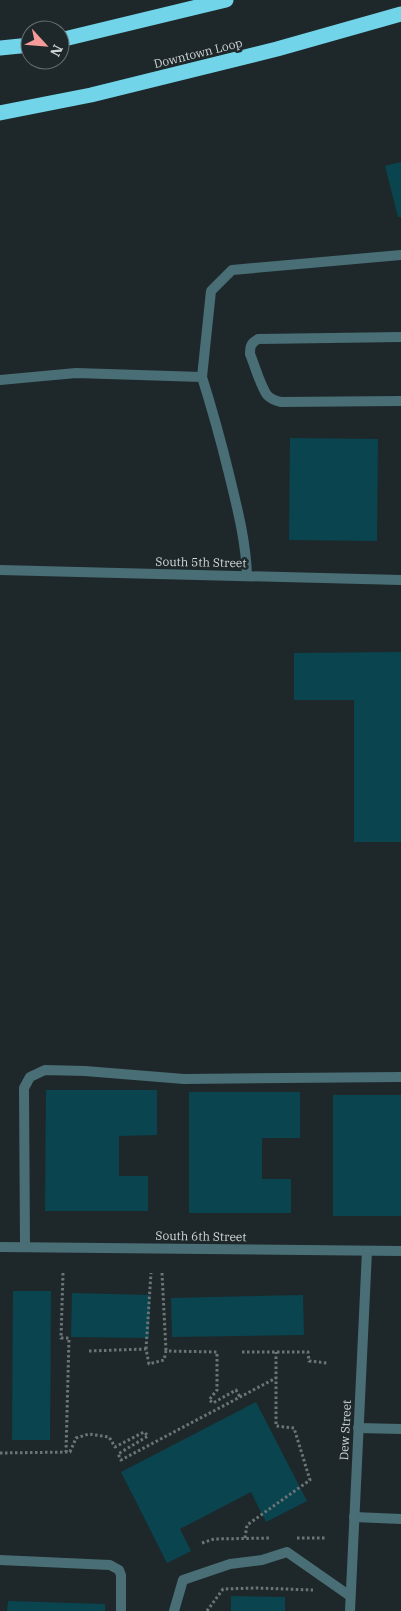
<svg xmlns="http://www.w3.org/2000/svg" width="401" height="1611" font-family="'IBM Plex Serif',serif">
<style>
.building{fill:#0a444f}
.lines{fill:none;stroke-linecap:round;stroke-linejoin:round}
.path{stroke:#6c7576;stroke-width:3;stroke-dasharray:2.5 2.5;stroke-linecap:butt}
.lane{stroke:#496e76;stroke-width:10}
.street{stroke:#496e76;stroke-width:10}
.highway{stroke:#71d4e8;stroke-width:15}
.labels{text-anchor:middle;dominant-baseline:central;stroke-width:5;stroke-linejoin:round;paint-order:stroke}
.street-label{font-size:12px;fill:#cfd5d6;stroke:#1e282a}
</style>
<rect width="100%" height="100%" fill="#1e282a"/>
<g class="building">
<polygon points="401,162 401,217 398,217 385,166"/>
<polygon points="290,438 378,439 377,541 289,540"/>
<polygon points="401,652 401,842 354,842 354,700 294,700 294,653"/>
<polygon points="46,1090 157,1090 157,1135 119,1136 119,1176 148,1176 148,1211 45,1211"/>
<polygon points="189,1092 300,1092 300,1138 262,1138 262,1179 291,1179 291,1213 189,1213"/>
<rect x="333" y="1095" width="68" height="121"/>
<polygon points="13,1291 51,1291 50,1440 12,1440"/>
<polygon points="72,1293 150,1295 149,1338 71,1337"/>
<polygon points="303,1295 304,1335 172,1337 171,1298"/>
<polygon points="256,1402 307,1501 266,1522 251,1492 180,1529 191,1551 167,1563 121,1472"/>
<polygon points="231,1596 285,1597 285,1611 231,1611"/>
<polygon points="8,1601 105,1604 105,1611 7,1611"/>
</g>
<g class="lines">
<g class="path">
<polyline points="63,1273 61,1338 69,1338 66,1452"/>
<polyline points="162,1273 166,1351"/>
<polyline points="146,1349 151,1273"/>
<polyline points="89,1351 146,1349 149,1364 164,1360 166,1351 217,1352 217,1390 209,1400 213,1403 236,1390 240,1397"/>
<polyline points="242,1352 308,1352 309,1361 327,1363"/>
<polyline points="0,1453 70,1452 76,1438 89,1434 109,1437 115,1447 144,1432 148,1436 118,1454 121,1460 276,1378"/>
<polyline points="245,1538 247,1525 310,1480 294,1428 276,1426 276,1352"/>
<polyline points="297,1538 327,1538"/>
<polyline points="202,1543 214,1539 271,1538"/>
<polyline points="207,1611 223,1589 257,1588 313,1590"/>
</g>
<g class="lane">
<path d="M 401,337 L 258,339 C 251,343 250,346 250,354 C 255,366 260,385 267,395 C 271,399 276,401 281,402 L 401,401"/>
<polyline points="202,377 211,291 232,270 401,255"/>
<path d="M 0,380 L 76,373 L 202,377 C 212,409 221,441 229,474 C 237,507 246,541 247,576"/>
<polyline points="25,1247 24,1088 30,1077 45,1070 85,1071 184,1079 401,1077"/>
<polyline points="358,1428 401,1429"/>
<polyline points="354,1517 401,1519"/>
<polyline points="0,1560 110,1565 119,1570 121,1575 121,1611"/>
<polyline points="174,1611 183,1580 230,1564 262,1560 287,1552 350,1596"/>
</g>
<g class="street">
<polyline points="0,570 401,580"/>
<polyline points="0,1247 401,1251"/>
<polyline points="350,1611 367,1251"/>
</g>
<g class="highway">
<polyline points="60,40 226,0"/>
<polyline points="0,48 30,45"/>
<polyline points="0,113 91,95 277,49 401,14"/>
</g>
</g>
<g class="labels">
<g class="street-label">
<text transform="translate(198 53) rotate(-14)">Downtown Loop</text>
<text transform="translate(201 562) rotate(1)">South 5th Street</text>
<text transform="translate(201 1236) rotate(1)">South 6th Street</text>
<text transform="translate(345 1430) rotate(-87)">Dew Street</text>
</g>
</g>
<g transform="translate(45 45) rotate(116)"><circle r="24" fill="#1e282a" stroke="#656d6f"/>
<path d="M0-4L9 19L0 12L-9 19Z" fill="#f59b99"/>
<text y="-8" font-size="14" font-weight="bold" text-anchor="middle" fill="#cfd5d6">N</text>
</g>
</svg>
